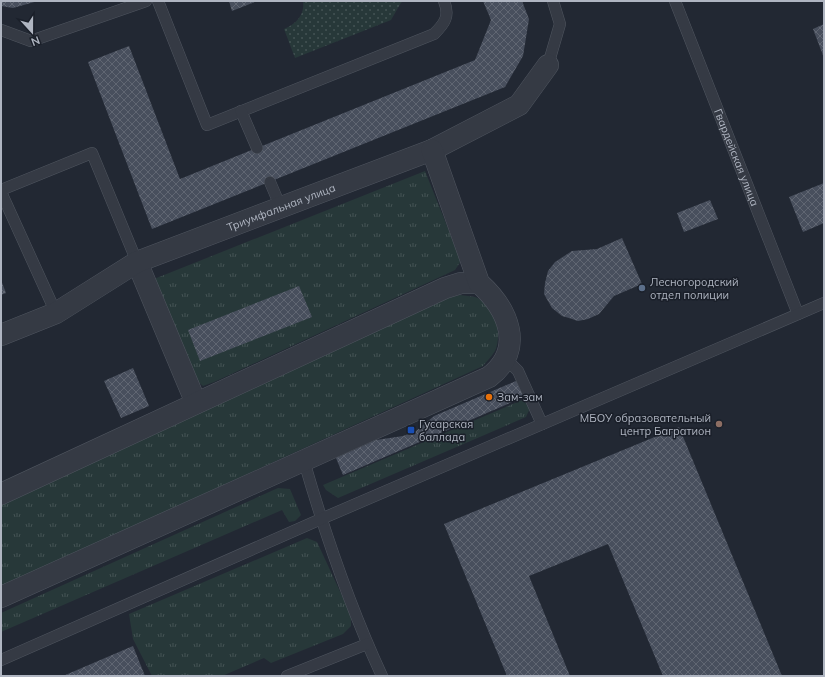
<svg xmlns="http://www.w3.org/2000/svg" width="825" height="677" font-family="Mulish,sans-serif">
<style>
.grass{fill:url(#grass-tufts)}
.park{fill:url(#park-dots)}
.building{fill:url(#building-cross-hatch)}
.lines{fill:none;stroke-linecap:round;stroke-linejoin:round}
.service-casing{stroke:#4f555f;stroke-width:12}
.minor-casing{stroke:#4f555f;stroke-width:22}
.service{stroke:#353a44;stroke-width:11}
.minor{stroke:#353a44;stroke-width:21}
.service-dot{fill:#5c6f8a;stroke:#1a1f29;stroke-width:1.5}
.food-dot{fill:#e8710a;stroke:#1a1f29;stroke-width:1.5}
.education-dot{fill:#8d6e63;stroke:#1a1f29;stroke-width:1.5}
.transit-dot{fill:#1a4fb4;stroke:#1a1f29;stroke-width:1.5}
.labels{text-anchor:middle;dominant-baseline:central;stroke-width:3;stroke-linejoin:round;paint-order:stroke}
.street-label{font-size:11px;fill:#afb5c1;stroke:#1a1f29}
.poi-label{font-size:11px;fill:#afb5c1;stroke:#1a1f29;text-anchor:start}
</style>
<defs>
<pattern id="grass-tufts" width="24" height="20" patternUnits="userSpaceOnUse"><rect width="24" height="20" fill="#273839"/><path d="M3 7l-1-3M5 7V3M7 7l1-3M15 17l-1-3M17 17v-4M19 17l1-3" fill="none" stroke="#445354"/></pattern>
<pattern id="park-dots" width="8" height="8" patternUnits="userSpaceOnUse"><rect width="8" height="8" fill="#273839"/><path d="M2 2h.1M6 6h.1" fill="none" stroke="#445354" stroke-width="1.8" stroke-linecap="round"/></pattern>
<pattern id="building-cross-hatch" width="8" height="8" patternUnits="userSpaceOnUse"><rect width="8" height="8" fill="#484f5d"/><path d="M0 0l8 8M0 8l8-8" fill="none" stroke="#606672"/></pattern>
</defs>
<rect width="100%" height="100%" fill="#222833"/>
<g class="grass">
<polygon points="425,171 461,261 455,270 214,382 203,386 196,380 154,279"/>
<path d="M 460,295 C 465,296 471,296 475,297 C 495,304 503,333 495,351 C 492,356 487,361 483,366 L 1,587 L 1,505 L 437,299 Z"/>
<polygon points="527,398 530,408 526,417 338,498 326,490 323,485"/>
<polygon points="278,488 290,489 301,515 295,521 289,522 282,510 1,632 1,613"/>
<polygon points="307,538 317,542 351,615 351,626 343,634 271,663 264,658 222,676 152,676 133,639 129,614"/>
</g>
<path class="park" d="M 303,1 L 402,1 L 391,20 L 295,58 L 284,29 C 296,24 305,15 303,1 Z"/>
<g class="building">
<polygon points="1,1 38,1 13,8 1,6"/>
<polygon points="229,1 257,1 232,11"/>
<polygon points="483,1 522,1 529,19 523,56 505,87 152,229 88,62 129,46 180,179 475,60 491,20"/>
<polygon points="824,24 824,58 813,29"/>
<polygon points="824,183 824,223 803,232 789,197"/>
<polygon points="710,200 718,219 684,232 677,213"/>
<polygon points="622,238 642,284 614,296 599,314 588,319 578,321 569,318 562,316 552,308 544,294 545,283 548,271 555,262 572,251 597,249"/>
<polygon points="1,280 6,293 1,295"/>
<polygon points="299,286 312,317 200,361 188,330"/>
<polygon points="133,368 149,406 121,418 104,381"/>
<polygon points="516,381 526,396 343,475 336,458 376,440 403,436 416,431 434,416"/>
<polygon points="679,427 782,676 663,676 608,544 529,576 570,676 507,676 444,524"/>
<polygon points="133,646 145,676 63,676"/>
</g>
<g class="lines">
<defs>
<g id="service">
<path d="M 158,1 L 207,125 L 434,34 C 445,23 450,16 444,1"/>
<path id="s1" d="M 675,1 L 798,314"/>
<polyline points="1,30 31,41 146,1"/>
<polyline points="548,65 560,24 553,1"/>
<polyline points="241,111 257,148"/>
<polyline points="270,182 281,208"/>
<polyline points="1,190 92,153 137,262"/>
<polyline points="1,192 56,313"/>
<polyline points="506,359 518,371 542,424"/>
<path d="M 304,461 C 325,534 350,607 382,676"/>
<polyline points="1,660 321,519 824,303"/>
<polyline points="287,676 367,644"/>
</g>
<g id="minor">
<polyline points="137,262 196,403"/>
<path id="s2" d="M 1,335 L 56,313 L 137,262 L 432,150 L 519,105 L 548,65"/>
<polyline points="1,494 445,288 461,283 479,283"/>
<path d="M 1,597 L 489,377 C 526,349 508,309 479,283 L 432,150"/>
</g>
</defs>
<use href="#service" class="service-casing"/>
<use href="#minor" class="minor-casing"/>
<use href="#service" class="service"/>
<use href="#minor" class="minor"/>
</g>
<circle class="service-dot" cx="642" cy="288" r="4"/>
<circle class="food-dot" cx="489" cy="397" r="4"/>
<circle class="education-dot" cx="719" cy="424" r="4"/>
<rect class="transit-dot" x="407" y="426" width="8" height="8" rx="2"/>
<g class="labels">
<g class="street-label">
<text stroke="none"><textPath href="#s1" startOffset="168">Гвардейская улица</textPath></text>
<text stroke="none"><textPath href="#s2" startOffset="309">Триумфальная улица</textPath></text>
</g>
<g class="poi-label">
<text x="650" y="282">Лесногородский<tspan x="650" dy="13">отдел полиции</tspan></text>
<text x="497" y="397">Зам-зам</text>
<text x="711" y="418" text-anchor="end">МБОУ образовательный<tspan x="711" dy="13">центр Багратион</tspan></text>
<text x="419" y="424">Гусарская<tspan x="419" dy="13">баллада</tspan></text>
</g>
</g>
<rect width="825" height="677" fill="none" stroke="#afb5c1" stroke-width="4"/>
<g transform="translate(32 32) rotate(159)" stroke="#1a1f29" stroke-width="3" paint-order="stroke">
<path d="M0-3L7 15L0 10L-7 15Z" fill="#afb5c1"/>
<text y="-6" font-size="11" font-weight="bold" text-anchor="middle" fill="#afb5c1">N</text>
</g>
</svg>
